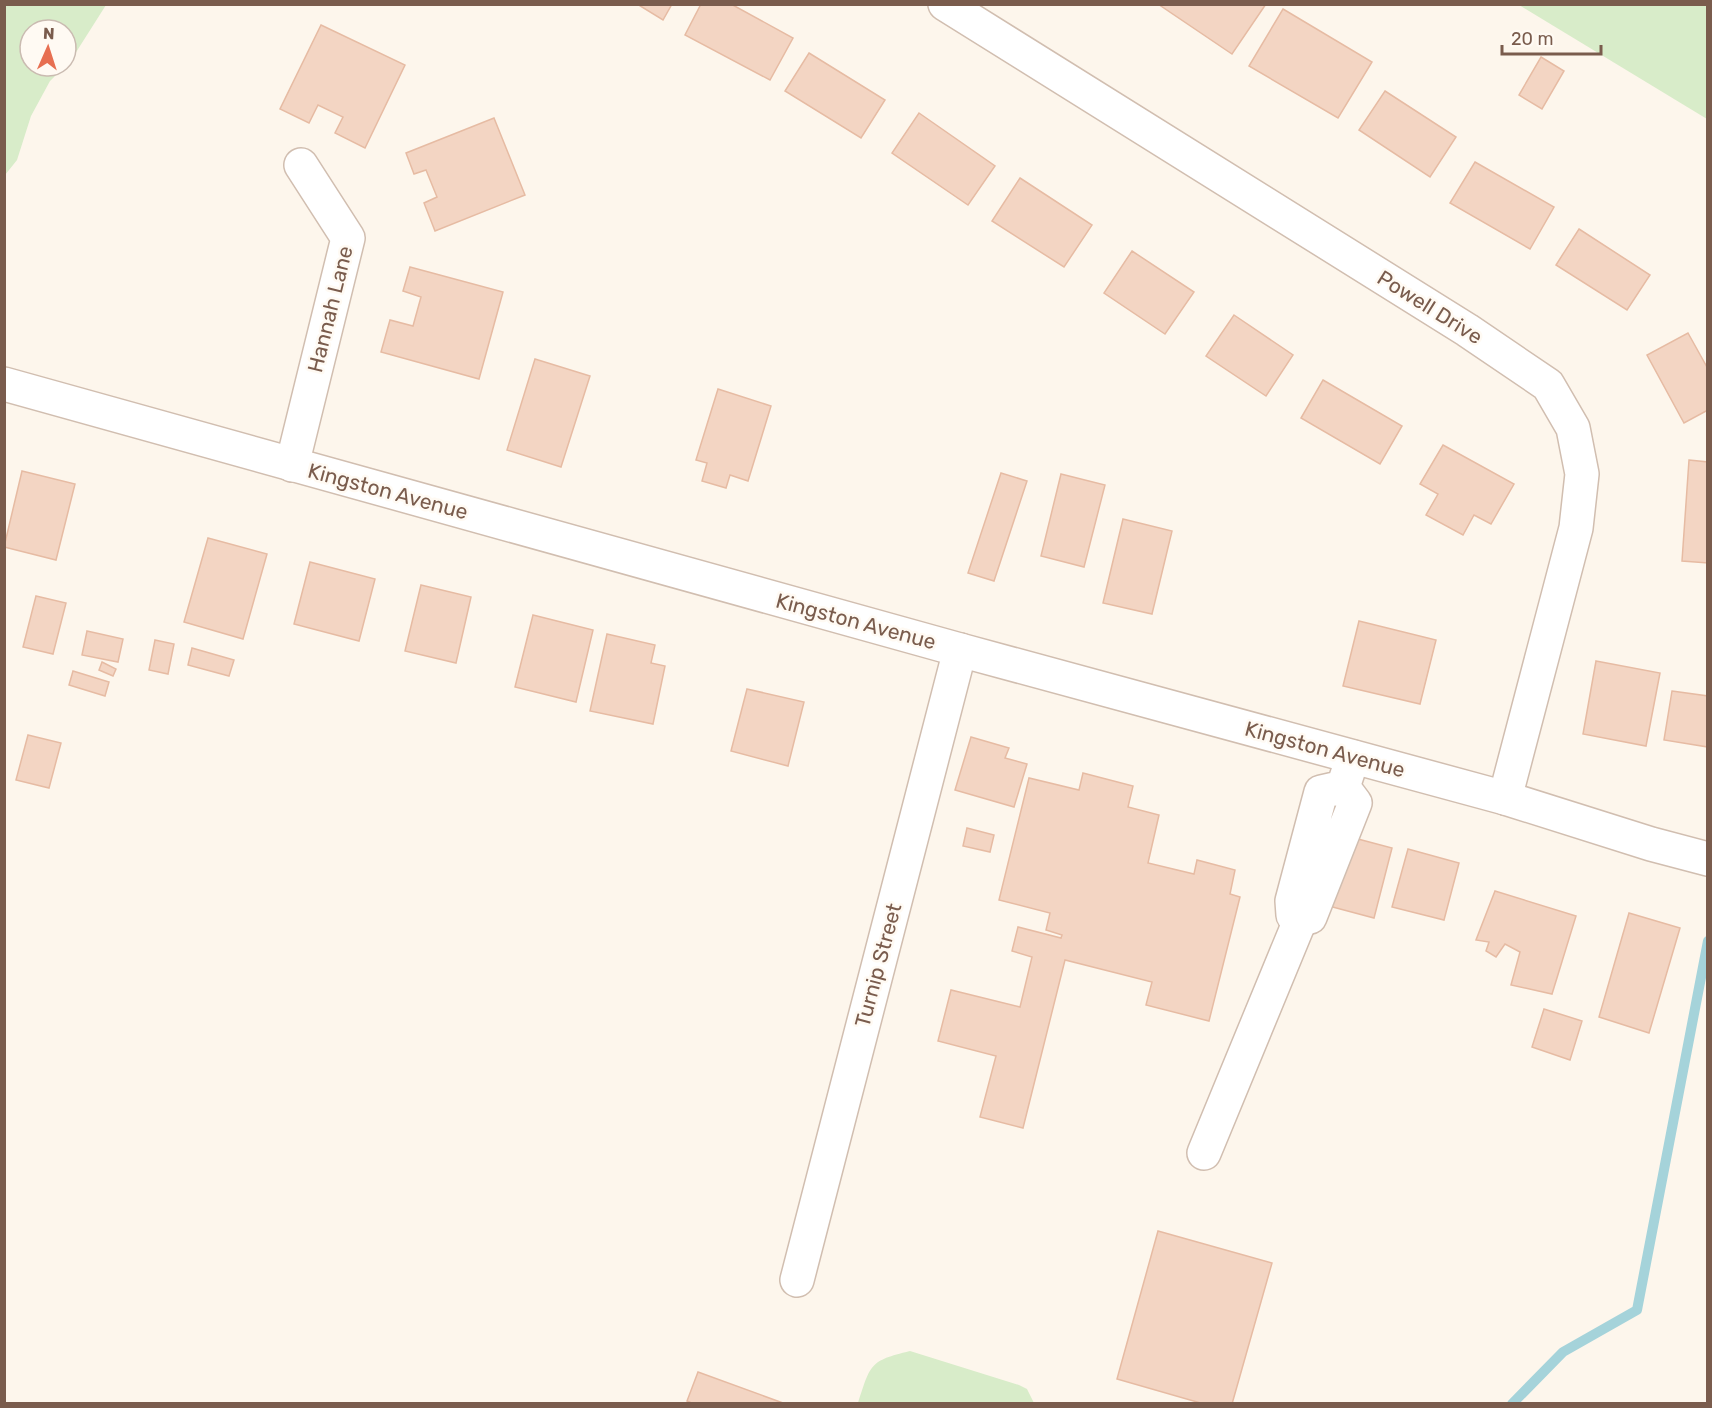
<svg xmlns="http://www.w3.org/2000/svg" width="1712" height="1408" font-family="Rubik,sans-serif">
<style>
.green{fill:#d8ecc9}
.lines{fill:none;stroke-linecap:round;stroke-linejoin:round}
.stream{stroke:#a5d3da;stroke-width:10}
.building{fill:#f3d5c3;stroke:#e6bba3;stroke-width:1.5}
.minor-casing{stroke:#d1beb0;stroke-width:36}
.minor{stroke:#fff;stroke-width:33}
.labels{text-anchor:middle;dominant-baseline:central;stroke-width:5;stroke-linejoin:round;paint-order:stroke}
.street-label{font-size:21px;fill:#7a5c4d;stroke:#fffaf3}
</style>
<rect width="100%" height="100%" fill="#fdf6ec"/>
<g class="green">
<polygon points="5,4 106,5 73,57 66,65 66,30 30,30 30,66 65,66 50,81 31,116 17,160 5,175"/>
<polygon points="1519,5 1707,5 1707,119"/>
<path d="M 910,1351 L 1019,1385 L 1027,1389 L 1034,1403 L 858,1403 C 871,1364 869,1361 910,1351 Z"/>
</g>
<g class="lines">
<polyline class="stream" points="1512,1404 1563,1352 1637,1310 1708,941"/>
</g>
<g class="building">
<polygon points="637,4 672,4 663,20"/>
<polygon points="701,4 731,4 793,38 770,80 685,35"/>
<polygon points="1158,4 1266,4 1232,54"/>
<polygon points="1283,9 1372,62 1338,118 1249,66"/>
<polygon points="321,25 405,65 365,148 335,133 343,117 318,105 309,123 280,109"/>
<polygon points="809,53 885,100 861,138 785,91"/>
<polygon points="1541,57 1564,71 1542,109 1519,95"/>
<polygon points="1385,91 1456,137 1430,177 1359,130"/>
<polygon points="919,113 995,166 968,205 892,153"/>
<polygon points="494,118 525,195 435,231 424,203 437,197 426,170 414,174 406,153"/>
<polygon points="1475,162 1554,207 1530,249 1450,203"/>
<polygon points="1020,178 1092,225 1064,267 992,221"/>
<polygon points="1579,229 1650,275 1627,310 1556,265"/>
<polygon points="1132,251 1194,292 1165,334 1104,293"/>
<polygon points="410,267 503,292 479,379 381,352 390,320 413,326 421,297 403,291"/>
<polygon points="1234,315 1293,355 1266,396 1206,356"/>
<polygon points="1688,333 1708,369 1708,410 1684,423 1647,355"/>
<polygon points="535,359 590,376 561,467 507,450"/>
<polygon points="1323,380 1402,426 1380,464 1301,418"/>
<polygon points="718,389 771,406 748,481 730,475 726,488 702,481 707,463 696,460"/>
<polygon points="1443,445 1514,484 1491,524 1474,515 1463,535 1426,515 1438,494 1420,484"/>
<polygon points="1689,460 1708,462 1708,563 1682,561"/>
<polygon points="22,471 75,484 56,560 4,547"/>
<polygon points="1001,473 1027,481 994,581 968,573"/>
<polygon points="1061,474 1105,485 1084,567 1041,556"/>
<polygon points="1123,519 1172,531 1152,614 1103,603"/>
<polygon points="208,538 267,554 243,639 184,622"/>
<polygon points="310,562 375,579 359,641 294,624"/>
<polygon points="421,585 471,597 456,663 405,651"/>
<polygon points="36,596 66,603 53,654 23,647"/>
<polygon points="533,615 593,630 576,702 515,687"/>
<polygon points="1359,621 1436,640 1420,704 1343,686"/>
<polygon points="87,631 123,639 118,662 82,655"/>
<polygon points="607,634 655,645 651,663 665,666 653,724 590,711"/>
<polygon points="155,640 174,644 168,674 149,670"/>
<polygon points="192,648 234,660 229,676 188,665"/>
<polygon points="1596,661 1660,673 1646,746 1583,734"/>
<polygon points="102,662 116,669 113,676 99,670"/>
<polygon points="73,671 109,682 105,696 69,685"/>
<polygon points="747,689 804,702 788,766 731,751"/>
<polygon points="1672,691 1708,696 1708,747 1664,740"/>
<polygon points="28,735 61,743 49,788 16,780"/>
<polygon points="971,737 1009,748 1005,758 1027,764 1014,807 955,790"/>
<polygon points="1083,773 1133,786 1128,807 1159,815 1148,863 1194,874 1197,860 1235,870 1230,894 1240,897 1209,1021 1146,1005 1152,982 1065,960 1023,1128 980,1117 996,1056 938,1041 951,990 1020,1007 1032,957 1012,951 1018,927 1061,938 1062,935 1046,930 1050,913 999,900 1029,778 1079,790"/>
<polygon points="967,828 994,835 990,852 963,846"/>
<polygon points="1343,835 1392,848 1374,918 1325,905"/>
<polygon points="1408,849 1459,863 1444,920 1392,907"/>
<polygon points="1495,891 1576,916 1552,994 1511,985 1520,952 1505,944 1496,957 1486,951 1489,942 1476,940"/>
<polygon points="1629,913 1680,928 1649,1033 1599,1017"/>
<polygon points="1544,1009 1582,1021 1570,1060 1532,1047"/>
<polygon points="1158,1231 1272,1263 1232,1404 1204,1404 1117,1379"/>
<polygon points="698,1372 783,1403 694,1404 687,1401"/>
</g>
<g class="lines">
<defs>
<g id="minor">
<polyline points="945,4 1467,330 1548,385 1573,428 1582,474 1576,528 1505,798"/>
<polyline points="4,384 960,650 1505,798 1651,844 1708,859"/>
<polyline points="292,465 348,238 301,165"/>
<polyline points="1343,787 1355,803 1310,917 1301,918 1293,915 1292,901 1321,792 1343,787 1353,757"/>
<polyline points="1204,1153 1301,918"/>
<polyline points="797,1280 960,650"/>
</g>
</defs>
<use href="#minor" class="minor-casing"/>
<use href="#minor" class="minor"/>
</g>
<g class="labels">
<g class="street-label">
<text transform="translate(1430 307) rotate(32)">Powell Drive</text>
<text transform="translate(330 309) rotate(-76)">Hannah Lane</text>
<text transform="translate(388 491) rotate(15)">Kingston Avenue</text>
<text transform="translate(856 621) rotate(15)">Kingston Avenue</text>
<text transform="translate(1325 749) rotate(15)">Kingston Avenue</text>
<text transform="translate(878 965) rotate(-75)">Turnip Street</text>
</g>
</g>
<rect width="1712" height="1408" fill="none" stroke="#7a5c4d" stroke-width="12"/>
<g transform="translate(48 48) rotate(3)"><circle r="28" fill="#fffaf3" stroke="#cabbb1" stroke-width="1.5"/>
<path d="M0-4.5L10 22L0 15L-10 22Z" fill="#e76f51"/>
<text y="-9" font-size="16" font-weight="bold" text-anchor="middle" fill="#7a5c4d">N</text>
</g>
<path d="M1502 45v9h99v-9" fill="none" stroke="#7a5c4d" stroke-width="3"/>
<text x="1511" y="45" font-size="18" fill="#7a5c4d" stroke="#fffaf3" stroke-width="4.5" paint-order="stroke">20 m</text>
</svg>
